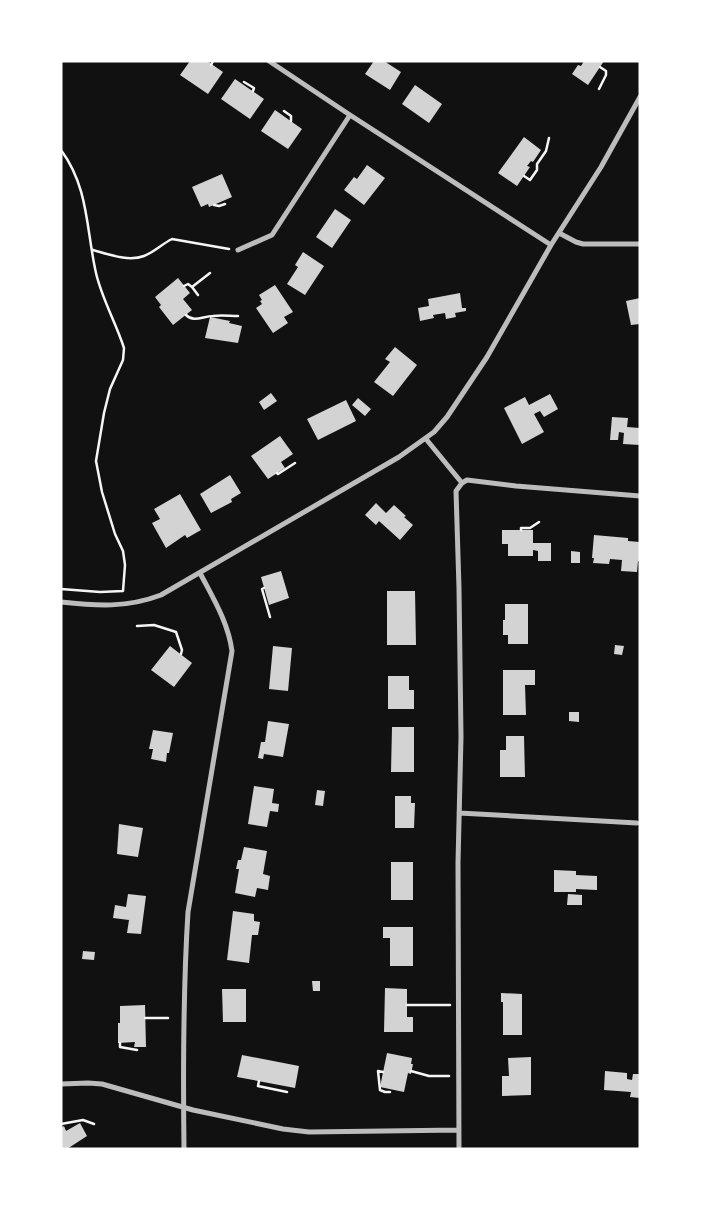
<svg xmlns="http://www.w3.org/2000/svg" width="701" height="1210" viewBox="0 0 701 1210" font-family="Bitter,serif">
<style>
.building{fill:#d3d3d3}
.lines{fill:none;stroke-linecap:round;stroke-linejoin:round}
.path{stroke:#f5f5f5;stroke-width:2.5}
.minor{stroke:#bcbcbc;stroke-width:5}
</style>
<rect width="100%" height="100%" fill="#111"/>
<!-- building -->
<path class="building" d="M190 61H207L223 72 208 94 180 75Z
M374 61H384L401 72 390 90 365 74Z
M584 61H604L588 85 572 74 578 65 581 66Z
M235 79 264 99 250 119 221 99Z
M415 85 442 104 429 123 402 104Z
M275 110 302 129 288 149 261 131Z
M524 137 541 150 533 162 531 161 527 166 530 167 517 186 498 173Z
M367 165 385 178 364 205 344 190 354 177 357 179Z
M222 174 232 197 209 207 208 204 201 207 192 187Z
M335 209 351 220 332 248 316 237Z
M303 252 324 266 305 295 287 284 298 267 295 265Z
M178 278 190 293 183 299 192 310 173 325 159 307 161 305 155 297Z
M275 285 293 312 284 317 288 323 273 333 256 308 262 304 260 301 262 300 259 295Z
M460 293 462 308H466V311L455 313 456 317 446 319 445 313 433 315 434 318 420 321 418 308 429 306 428 299Z
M640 298V324L631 325 626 301Z
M210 317 230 321 229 323 242 326 238 343 205 338Z
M395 347 417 365 393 396 374 382 390 362 385 359Z
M271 393 277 401 264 410 259 402Z
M550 394 558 409 544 417 540 411 534 414 544 432 522 444 504 408 525 397 529 405Z
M358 398 371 409 365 416 352 405Z
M346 400 356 421 318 440 307 419Z
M612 417 628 418 627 427 640 428V445L623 444 624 433 619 432 618 440H610Z
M280 436 293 454 281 462 285 468 268 479 251 456Z
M230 475 241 493 231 499 232 502 211 513 200 494Z
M180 494 201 530 187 538 185 535 166 548 152 523 160 519 154 509Z
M376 503 386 513 394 505 406 516 404 517 413 525 400 540 379 521 376 525 365 515Z
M502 530H533V543H551V561H538V551L533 550V556H508V544H502Z
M594 535 628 538V541L640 542V561H638L637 572 621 571 622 560 610 559 609 564 593 563 594 558H592Z
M571 551 580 552V563H571Z
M281 571 289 598 269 605 261 577Z
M387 591H415L416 645H387Z
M505 604H528V644H508V635H503V620H505Z
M615 645 624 646 622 655 614 654Z
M170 646 192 663 174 687 151 670Z
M273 646 292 648 288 691 269 689Z
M503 670H535V685H525L526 715H503Z
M388 676H409V690H414V709H388Z
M569 712H579V722L569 721Z
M268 721 289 724 283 757 264 754 263 759 258 758 261 742H265Z
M392 727H414V772H391Z
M153 730 173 733 169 753H167L166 762 151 759 153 749H149Z
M506 736H524L525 777H500V750H506Z
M254 786 274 789 272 803 279 804 278 812 270 811 267 827 248 824Z
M317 790 325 791 323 806 315 805Z
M395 796H411V803H415L414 828H395Z
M119 824 143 828 138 857 117 854Z
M244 847 267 851 263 874 270 876 268 890 257 888 255 897 235 893 239 869H236L238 860H241Z
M391 862H413V900H391Z
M554 870 576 871V875L597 876V890L576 889V892H554Z
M128 894 146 896 141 934 127 933 129 920 113 918 115 905 126 907Z
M568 894 582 895V905H567Z
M233 911 254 914V921L260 922 258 935H252L249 963 227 960Z
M383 927H413V966H390V938H383Z
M83 951 95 952 94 960 82 959Z
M312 981H320V991H313Z
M385 988 407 989V1017H413V1032H384Z
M222 989H246V1022H223Z
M501 993 522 994V1035H503V1002H501Z
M145 1005 146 1047H134L135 1042 118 1043V1023H120V1006Z
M387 1053 412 1058 411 1064H413L411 1074 408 1073 404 1092 380 1087Z
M242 1055 299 1066 295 1088 237 1077Z
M531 1057V1095L502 1096V1076H509L508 1058Z
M605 1071 627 1073V1079L632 1080 633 1074H640V1098L630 1097 631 1092 604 1090Z
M80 1123 87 1136 67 1149H61V1128L64 1126 66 1131Z"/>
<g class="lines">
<!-- path -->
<path class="path" d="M211 65 213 61
M244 82 254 88 253 91
M599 89 606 75V71L600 67
M284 111 291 116V121
M61 150C89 188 86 229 96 273 102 299 116 323 124 348L123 360 110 389 104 413 96 461 102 492 115 534 123 551 125 565 123 591
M524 176 530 180 537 170V164L546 151 549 138
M214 205 219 206 225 204
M93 250C108 254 128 262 144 256 154 252 162 244 172 239L229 249
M184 286 188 284 192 287 198 295
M192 287 210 273
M186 315C194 323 203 316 213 316 221 315 230 316 238 316
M277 473 278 474 295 463
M521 530V528H530L539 522
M264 588 262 589 270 617
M61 589 100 592 123 591
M137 626 154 625 176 632 182 650 181 654
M407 1005H450
M145 1018H168
M120 1043V1047L137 1050
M411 1071 429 1076H449
M383 1072 378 1071 380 1090 385 1092H390
M259 1081 258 1086 287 1092
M61 1124 83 1120 94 1124"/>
<!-- minor -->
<path class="minor" d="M269 61 350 115 551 245
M559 233 576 242 583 244H640
M238 250 272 235 350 115
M426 439 462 483
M61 602C97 606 127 608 161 595L399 457 434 432 447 417 487 357 551 245 601 167 640 97
M459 813 637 823
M61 1084 88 1083 102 1084 193 1110 283 1129 309 1132 459 1130
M184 1149C183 1070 183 991 188 912L232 651C228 622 213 598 200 573
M459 1149 458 863 461 737 459 588 456 491 462 483 467 480 516 486 640 496"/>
</g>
<!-- border -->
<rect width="701" height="1210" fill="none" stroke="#ffffff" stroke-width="125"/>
</svg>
